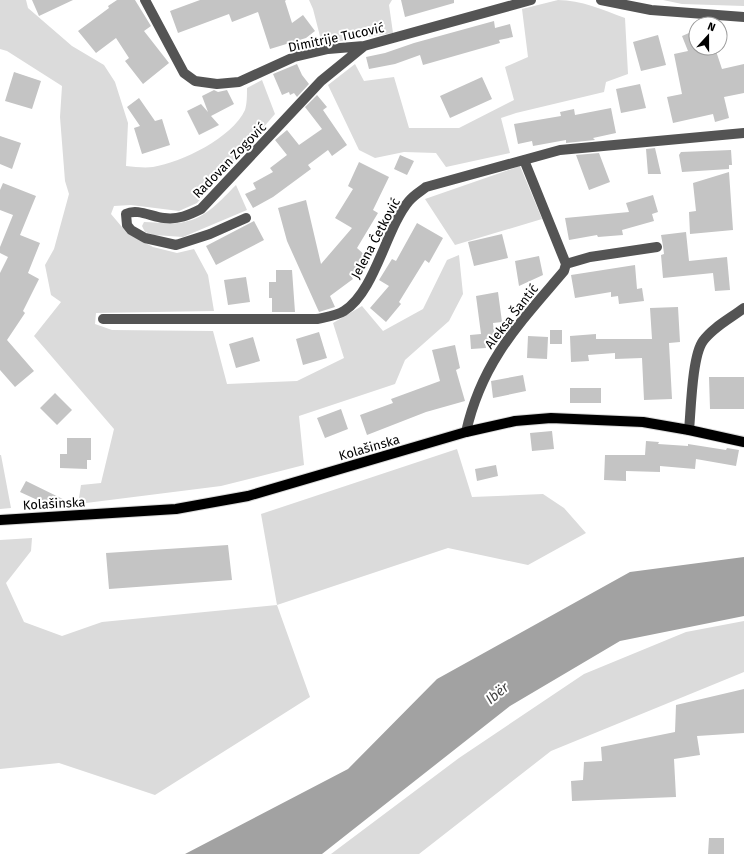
<svg xmlns="http://www.w3.org/2000/svg" width="744" height="854" viewBox="0 0 744 854" font-family="'Fira Sans',sans-serif">
<style>
.green{fill:#dbdbdb}
.water{fill:#a2a2a2}
.building{fill:#c4c4c4}
.lines{fill:none;stroke-linecap:round;stroke-linejoin:round}
.major-casing{stroke:#dbdbdb;stroke-width:12}
.minor{stroke:#545454;stroke-width:10}
.major{stroke:#000;stroke-width:10}
.labels{text-anchor:middle;stroke-width:4;stroke-linejoin:round;paint-order:stroke}
.street-label{font-size:13px;fill:#000;stroke:#fff}
.water-label{font-size:14px;font-style:italic;fill:#434343;stroke:#fff}
</style>
<rect width="100%" height="100%" fill="#fff"/>
<!-- green -->
<path class="green" d="M0 0H26L28 8 72 46 104 65 115 82 128 123 126 166C135 167 145 168 153 167 182 162 232 138 245 110 247 104 247 95 247 88L262 80 275 114 197 203 179 211 131 205 114 206 111 214 127 233 153 247 177 253 194 249 208 275 214 311 96 313 95 324 112 330 213 331 227 384 297 381 344 358 333 323 362 306 383 331 423 309 447 260 459 255 463 294 449 321 405 360 395 384 299 416 304 465 221 486 78 504 81 485 101 483 114 429 34 336 61 302 51 295 45 265 54 249 69 194 65 181 60 117 62 86 7 51 0 49Z
M309 0H392L389 5 393 33 322 44 313 9Z
M558 0C581 0 603 10 625 18L628 74 606 82 604 92 516 113 501 118 510 153 446 167 436 153 404 152 375 158 359 150 328 85 355 64 364 81 394 77 409 128H459L514 100 505 67 528 57 522 9Z
M663 0H744V6L682 4Z
M520 166 542 219 455 245 425 199Z
M236 185 247 210 183 237 154 235 145 232 142 226 144 222C157 222 172 225 184 222 206 218 221 200 236 185Z
M457 449 472 497 543 494 564 508 586 533 528 565 448 548 277 605 310 697 155 795 59 763 0 769V540L32 538 31 551 6 583 24 622 62 636 102 622 277 605 261 514Z
M0 455H1L11 508 0 509Z
M744 621V672L551 751 419 854H331L459 758 584 674 686 632Z"/>
<!-- water -->
<path class="water" d="M744 557V616L620 641 510 706 322 854H185L348 769 437 679 630 572Z"/>
<!-- building -->
<path class="building" d="M32 0H73L39 16Z
M117 0H135L151 26 144 31 169 63 143 84 125 61 129 58 116 38 96 53 78 31 109 8 108 6Z
M200 0H286L285 1 292 23 303 15 315 31 306 38 270 49 258 12 232 22 229 14 178 33 170 11Z
M401 0H454V3L405 17Z
M494 21 495 28 510 24 513 37 499 40 500 43 423 65 420 55 395 64 369 69 366 57 385 53 414 43Z
M696 30V48H715L722 69 744 64V93L724 97 729 118 715 122 713 114 673 123 667 97 682 94 674 54 688 51 682 36Z
M658 35 666 65 641 71 633 42Z
M297 64 302 75 309 84 297 97 294 93 290 95 289 92 282 95 273 74Z
M14 72 41 81 32 109 5 101Z
M482 77 492 99 450 118 440 96Z
M640 84 646 108 621 113 616 89Z
M214 90 218 92 227 90 234 104 211 116 219 125 199 135 187 111 201 104 208 112 202 96Z
M317 95 327 107 323 110 347 145 332 156 328 150 308 165 311 169 273 197 253 208 245 194 256 189 253 183 273 172 270 168 287 155 275 140 287 130 299 145 322 129 305 107Z
M139 98 155 121 162 119 170 145 142 154 134 128 140 126 127 107Z
M611 108 616 133 593 138 595 140 566 143V140L533 146 532 141 518 144 514 124 561 116 560 112 574 109 575 115Z
M0 136 21 143 12 169 0 164Z
M655 148 661 174H648L646 149Z
M731 150 732 165H729V169L682 172 679 155 681 152Z
M599 153 610 182 589 190 576 155Z
M400 155 414 161 407 175 394 169Z
M359 162 389 177 373 210 378 213 357 248 367 257 351 276 353 279 330 296 335 307 319 312 287 241 278 208 306 200 321 264 352 228 335 218 353 189 348 186Z
M729 172 733 230 690 234 689 212 696 211 693 183Z
M3 183 36 196 20 235 40 243 28 273 39 279 23 311 25 313 7 340 34 371 15 387 0 370V273L8 257 0 253V247L13 215 0 210V190Z
M653 195 658 212 652 214 654 221 622 230 623 235 598 237 597 235 569 240 565 218 629 212 626 203Z
M254 221 264 240 216 265 206 246Z
M417 223 443 238 429 263 425 260 399 302 401 304 386 322 370 308 389 286 379 280 392 259 396 261Z
M686 232 689 261 727 257 730 290 715 291 713 273 663 278 661 255 664 254 663 246 661 235Z
M502 234 508 258 474 266 468 242Z
M539 256 543 275 519 286 515 261Z
M635 265 637 289 642 288 644 301 619 304 618 296 611 297V292L575 298 571 275Z
M276 270H292L295 312H272V298H269V282H276Z
M246 277 250 302 228 305 224 280Z
M498 292 502 322 493 323 495 342 485 343 486 348 471 349 470 335 481 334 476 296Z
M678 307 680 342 669 343 672 399 644 400 642 358 615 359V353L588 355 589 361 571 362 570 336 596 334V339H652L650 308Z
M550 330H562V344H550Z
M319 332 327 358 303 365 296 339Z
M528 336 548 337 547 359 527 358Z
M253 337 260 361 236 368 229 344Z
M455 345 460 368 456 370 465 401 426 412 367 435 360 415 393 403 391 399 440 381 432 350Z
M523 375 526 391 493 398 491 381Z
M709 377H744V409H710Z
M570 388H601V403H570Z
M55 393 72 410 57 425 40 408Z
M341 409 348 429 325 438 317 418Z
M552 431 554 449 532 451 530 433Z
M67 438H91V460H87V469L60 468V454H67Z
M646 441 659 442 658 444 688 446V444L726 450 727 448 739 450 736 466 696 459 695 469 660 466V472L626 471V481L604 480 605 455H645Z
M496 465 498 476 477 481 475 469Z
M26 481 77 506 44 509V503L20 492Z
M228 545 232 580 109 589 106 553Z
M744 689V733L697 736 700 755 674 759 676 797 572 801 571 781 583 780 584 762 602 761 601 747 675 732 676 705Z
M709 838H724V854H708Z"/>
<g class="lines">
<defs>
<path id="major" d="M0 520 176 509 248 496 466 432 515 421 551 418 643 422 689 430 744 442"/>
</defs>
<!-- major casing -->
<use href="#major" class="major-casing"/>
<!-- minor -->
<path class="minor" d="M145 0 184 73 195 81 217 84 239 82 294 57 328 49 364 46 531 0
M601 0 651 10 744 17
M246 218 210 234 176 245 145 238 131 230 127 225 126 214C137 208 152 217 164 218 178 220 189 215 201 209L321 81 364 46
M566 264 590 257 657 247
M103 319H317C326 317 336 316 344 311 375 292 386 228 409 201 414 195 421 191 426 187L560 150 744 133
M689 430C691 410 692 356 703 341 713 327 731 318 744 308
M466 432C482 361 519 324 564 271L566 264 524 160"/>
<!-- major -->
<use href="#major" class="major"/>
</g>
<g class="labels">
<!-- street labels -->
<g class="street-label">
<text transform="translate(336 37) rotate(-12)" y="5">Dimitrije Tucović</text>
<text transform="translate(229 160) rotate(-46)" y="5">Radovan Zogović</text>
<text transform="translate(375 238) rotate(-62)" y="5">Jelena Ćetković</text>
<text transform="translate(511 316) rotate(-52)" y="5">Aleksa Šantić</text>
<text transform="translate(369 447) rotate(-16)" y="5">Kolašinska</text>
<text transform="translate(54 503) rotate(-3)" y="5">Kolašinska</text>
</g>
<!-- water labels -->
<g class="water-label">
<text transform="translate(497 693) rotate(-39)" y="5">Ibër</text>
</g>
</g>
<!-- north arrow -->
<g transform="translate(708 36) rotate(21)"><circle r="19" fill="#ffffff" stroke="#999999"/>
<path d="M0-3L7 15L0 10L-7 15Z" fill="#000000"/>
<text y="-6" font-size="11" font-weight="bold" text-anchor="middle" fill="#000000">N</text>
</g>
</svg>
